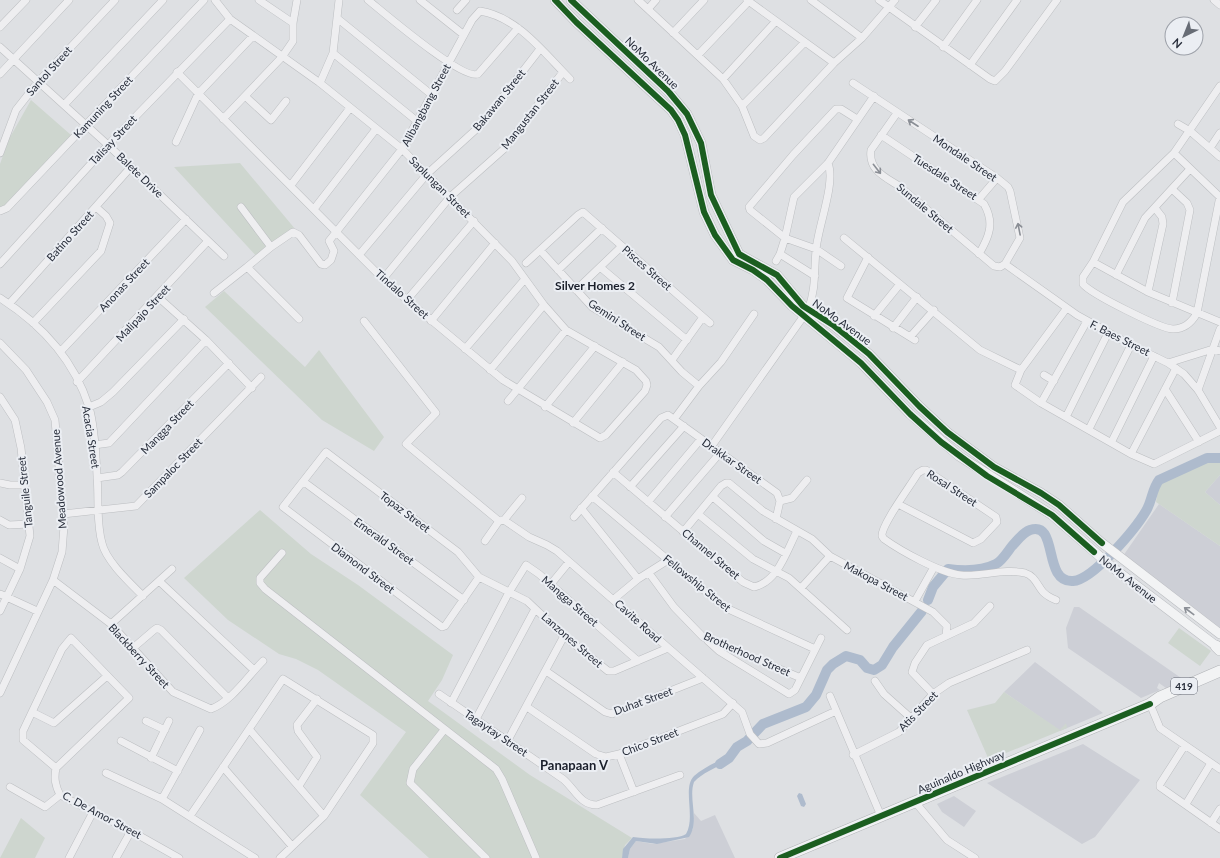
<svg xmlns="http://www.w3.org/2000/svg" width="1220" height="858" viewBox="0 0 1220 858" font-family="Lato,sans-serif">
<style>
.built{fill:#cdcfd6}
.green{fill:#ced6cf}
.water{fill:#aebbcd}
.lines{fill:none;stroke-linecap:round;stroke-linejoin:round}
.river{stroke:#aebbcd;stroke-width:10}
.minor-casing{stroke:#bcbec1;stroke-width:8}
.major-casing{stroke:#bbbdc1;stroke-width:10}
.highway-casing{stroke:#b1b3b7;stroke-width:12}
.minor{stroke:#eeeef0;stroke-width:7}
.major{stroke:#f2f3f4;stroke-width:9}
.highway{stroke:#f2f3f4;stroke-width:11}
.cycleway-casing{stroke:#ebeef3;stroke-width:8}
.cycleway{stroke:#1b5e20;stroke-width:6}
.oneway{stroke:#8a8e95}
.oneway2{stroke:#8c9097}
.labels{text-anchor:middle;stroke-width:4;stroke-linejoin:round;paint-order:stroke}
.shield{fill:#ebeef3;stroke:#626772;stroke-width:1}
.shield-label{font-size:10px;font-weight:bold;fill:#272d3a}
.street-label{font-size:11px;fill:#272d3a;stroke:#ebeef3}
.neighbourhood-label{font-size:12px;font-weight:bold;fill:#1a1f2b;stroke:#ebeef3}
.quarter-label{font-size:13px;font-weight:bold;fill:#1a1f2b;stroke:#ebeef3}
</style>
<rect width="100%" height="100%" fill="#dee0e3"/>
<!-- built -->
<path class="built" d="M1220 475V505L1205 492Z
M1159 504 1220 546V630L1123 556Z
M1074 607H1079L1184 680 1166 688 1159 683 1157 688 1160 690 1141 698 1068 648 1066 628Z
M1035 662 1103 713 1060 731 1004 692Z
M1083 744 1140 780 1095 837 1082 844 987 783Z
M954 796 976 811 964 827 942 812 937 804Z
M694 813 701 821 715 815 735 858H628L630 849 636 841 653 844 685 839 693 829Z"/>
<!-- green -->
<path class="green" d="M31 100 71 135 0 210V164L9 139Z
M240 163 296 230 258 258 174 167Z
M224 291 305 367 319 350 384 437 374 451 322 420 205 307Z
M1210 460H1217L1220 462V475L1205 492 1220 505V546L1156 502 1159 484 1161 482Z
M260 510 311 554 358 585 453 655 442 680 428 701 530 775 632 838 625 845 622 858H429L360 795 406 732 318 670 296 659 279 654 228 620 184 578Z
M1179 628 1211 651 1200 666 1168 643Z
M1004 692 1060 730 1066 723 1067 728 989 760 967 710 995 703Z
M21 818 45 838 35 858H0Z"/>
<!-- water -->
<path class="water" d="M730 755 732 758C720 767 704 771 694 782 688 799 700 821 689 837L657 844 636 841 630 849 628 858H622L623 849 633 837C644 839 677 840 686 834 696 817 682 788 694 776 704 767 719 761 730 755Z
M799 793 802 794 806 804 804 807 801 806 797 796Z"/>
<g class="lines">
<!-- river -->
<path class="river" d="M928 600 933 587 948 569C963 571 982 571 996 564 1002 561 1008 551 1012 546 1018 540 1022 533 1030 530 1059 520 1042 583 1073 581 1093 580 1136 528 1146 511 1152 501 1152 489 1159 480L1207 458H1220
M720 764 729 758 737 747 747 741 763 724 806 707 816 695 827 670 833 664 846 656 860 660 867 668 874 670 882 665 893 647 922 611"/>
<defs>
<path id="minor" d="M259 0 293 23
M368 0C383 12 463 81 478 74L518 28
M420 0 464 35
M638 0 723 79 742 106 754 136 760 140 764 138 834 63 862 38 811 0
M747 0 834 63
M879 0 990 79 995 81 1005 71 1057 0
M1214 0 1220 5
M648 9 656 0
M457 10 466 0
M337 18 432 95
M0 27 26 0
M915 27 936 0
M673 33 704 0
M862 38 895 0
M0 47 108 145 224 256
M943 47 977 0
M333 53 418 122
M698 55 749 1
M970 65 1017 0
M177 72 383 279 407 300 503 380 600 438 606 435 645 391 647 385 646 381 636 370 566 330 544 305 512 261 402 149 320 83 230 19 215 0
M0 74 69 0
M723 79 776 21
M320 83 333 53 339 0
M853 83 997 178 1008 187 1010 191 1020 238 1005 264
M245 96 271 120 286 101
M64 105 163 0
M742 106 805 42
M897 113 871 150C868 170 885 177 899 186L994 266 1000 267 1005 264
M223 119 282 57 293 41V23L297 0
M1178 124 1190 131 1220 157
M881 135 984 204C995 223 989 237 979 254
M176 142 198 94 253 36
M1210 148 1220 133
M0 153 16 110 38 82 115 0
M1174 153 1220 197
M291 185 350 108
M1220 196 1197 313C1192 322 1185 329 1173 329 1161 329 1091 294 1083 284V277L1093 262 1123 202 1174 153 1220 86
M979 199 997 178
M241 207 271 247
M314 209 376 129
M0 211 7 208 204 0
M844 238 980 350 1021 370
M540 250 592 307 659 347 682 372 699 386
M780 254 815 276
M359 255 427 174 482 124 540 49
M868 257 847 298 915 340
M776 261 780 254 785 238 794 197 828 163 874 96
M1093 262 1148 292 1220 322
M526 263 578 215 583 212 710 323
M0 264 108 145 230 19
M1005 264 1077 315 1131 345 1168 363 1184 374 1198 390 1220 427
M841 266 816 249 785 238 750 210 749 207 793 155 836 109H841L857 119
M247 267 271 247 293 232 299 235 321 264 325 265 331 260 334 251 329 241 402 149 472 20 480 11C518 17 544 53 570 79
M600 267 687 340
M558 270 602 228
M1116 275 1145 218 1190 169
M383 279 450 197 504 149 563 72
M576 290 622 246
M1148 292 1163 224 1162 217 1155 208
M214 293 247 267 299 319
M158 297 206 340 252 388
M0 298C41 324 74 360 89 407 95 427 96 455 97 476 99 498 96 522 102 543 106 561 130 583 143 596
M407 300 474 221
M1172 303 1190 210 1187 203 1173 190
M9 304 131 167
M1066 309 1021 370 1015 385 1041 403 1131 454 1176 368
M874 316 900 284
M364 321 436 413 406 444 499 521 504 520 522 498
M431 321 495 243
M33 323 101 251 110 223 106 216 96 207
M893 328 917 297
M910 337 934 310
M0 343 26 370 47 402 55 420 64 526 62 552 53 580 0 693
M465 349 525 279
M61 351 186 219
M672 360 703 317
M1168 363 1213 349 1220 351
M490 370 544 305
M1044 375 1054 381
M77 382 207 242
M1165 389 1199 442
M1198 390 1220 329
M0 397 15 420 21 448 30 536 20 569 0 611
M508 401 566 330
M1041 403 1087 321
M89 407 101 402 113 392 184 319
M545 407 595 346
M1066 417 1108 333
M675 418 699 386 721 362 754 314
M573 423 623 362
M1089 429 1131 345
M1112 441 1154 356
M94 445 109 443 206 340
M711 447 808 310C816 290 814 271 816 250 818 226 836 183 828 163
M1131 454 1154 464 1220 431
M613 472 743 582 754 587C778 582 787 550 797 531
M97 478 118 475 122 472 229 363
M304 482 464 600
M0 483 10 485H24
M630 487 684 426
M592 496 724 607 815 649
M713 497 764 541 785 553
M780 501 792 498 807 480
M648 502 701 439
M898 504 973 543 981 539 997 522 996 517 926 470H923L918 473C911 485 881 525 882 536L884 539C901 551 940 573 961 575 982 577 1004 568 1025 573 1035 576 1037 585 1043 592 1047 596 1051 598 1056 600
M581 508 638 579
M63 514 136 506 261 377
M698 514 753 559 789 578 847 630
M574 517 661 418 668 415 777 493 780 501 776 519
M665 517 720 453
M0 520 9 525 29 524
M504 520 529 537 547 545 557 551 742 712 750 734 759 744 767 743 836 711
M683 532 721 486 726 483H729L763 511 812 539 830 556 933 612 947 626 946 635
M485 541 499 521
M282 553 260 578V583L265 589 496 769 502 779 536 858
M0 558 20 569
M649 573 674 607 703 637 801 678
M479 577 445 626 442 627 283 507 326 452 458 552 479 577 527 601 564 636 608 671H614L668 648
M53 580 111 624 173 692 211 709C232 701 247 677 263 661
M159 581 254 670
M551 584 569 562
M801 588 830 556
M0 594 37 611
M614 599 638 579 668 560
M915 601 934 567
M111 624 172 569
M708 641 719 651 789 694 795 690 821 638
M133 648 154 630 157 628 161 630 228 698
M546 671 605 712 612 714 703 678
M875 681 884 694 912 719
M439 694 563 779C575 789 580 805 597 805L680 775
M933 694 912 672 915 663 927 645 974 623 990 606
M830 696 881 816
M451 703 508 594 526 565 539 574 638 661
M1150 704 1160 728 1220 769
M527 707 596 754 606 757 619 754 723 714 733 703
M32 712 54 723 107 676
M476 719 535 609
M146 721 165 730
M249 729 324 816
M444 730 413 769 410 783 486 858
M508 740 564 636
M121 741 178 771
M1185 745 1160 784V787L1220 829
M619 754 634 792
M853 755 899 732 933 694 949 683 1027 650
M151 758 169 721
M223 767 292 846
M56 768 129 698 71 638 62 649 32 712 23 731V740L56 768C54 778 55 785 60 795L131 831 179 858
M106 773 162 799 255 858
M299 786 317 757 298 731 297 725 317 699
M10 787 45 807 60 795
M162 799 200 730
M915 802 947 840 975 858
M1186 804 1211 763
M190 816 283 679 373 735V743L324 816 280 858
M1211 823 1220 809
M69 858 93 812
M116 858 131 831"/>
<path id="major" d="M555 0 576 22 671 110 678 120 685 135 704 212 715 235 733 260 753 270 767 280 792 306 861 363 910 414 959 456 1052 515 1112 567 1220 649
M571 0 668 91 687 114 701 143 711 195 739 254 777 275 803 306 833 325 869 354 919 406 947 432 994 467 1041 493 1059 505 1102 543 1220 634"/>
<path id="highway" d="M1216 646 1220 650
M780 858 1150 704 1160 697 1220 671"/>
</defs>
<!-- minor casing -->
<use href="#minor" class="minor-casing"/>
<!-- major casing -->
<use href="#major" class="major-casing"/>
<!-- highway casing -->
<use href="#highway" class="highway-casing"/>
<!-- minor -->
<use href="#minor" class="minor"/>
<!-- major -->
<use href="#major" class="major"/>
<!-- highway -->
<use href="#highway" class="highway"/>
<defs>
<path id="cycleway" d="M555 0 576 22 671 110 678 120 685 135 704 212 715 235 733 260 753 270 767 280 792 306 861 363 910 414 941 442 987 476 1052 515 1094 552
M571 0 668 91 687 114 701 143 711 195 739 254 777 275 803 306 833 325 869 354 919 406 947 432 994 467 1041 493 1059 505 1102 543
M780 858 1150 704"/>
</defs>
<!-- cycleway casing -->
<use href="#cycleway" class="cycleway-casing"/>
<!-- cycleway -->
<use href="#cycleway" class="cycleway"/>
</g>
<!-- one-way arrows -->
<defs><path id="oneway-shaft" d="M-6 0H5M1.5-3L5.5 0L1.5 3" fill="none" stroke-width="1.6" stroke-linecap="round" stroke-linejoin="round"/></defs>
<g class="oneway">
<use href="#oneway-shaft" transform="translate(913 123) rotate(-147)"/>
<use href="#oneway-shaft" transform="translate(877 169) rotate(52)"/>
<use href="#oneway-shaft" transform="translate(1019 229) rotate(-101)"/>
</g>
<use class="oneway2" href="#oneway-shaft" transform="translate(1189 611) rotate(-143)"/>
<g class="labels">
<!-- shield labels -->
<rect class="shield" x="1171" y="678" width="26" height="16" rx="3"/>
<g class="shield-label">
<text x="1184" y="690">419</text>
</g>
<!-- street labels -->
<g class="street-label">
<text transform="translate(652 63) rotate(44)" y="4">NoMo Avenue</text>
<text transform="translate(49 71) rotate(-48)" y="4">Santol Street</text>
<text transform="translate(499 100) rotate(-51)" y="4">Bakawan Street</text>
<text transform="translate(426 105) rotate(-62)" y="4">Alibangbang Street</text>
<text transform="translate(103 107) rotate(-47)" y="4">Kamuning Street</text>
<text transform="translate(530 114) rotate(-52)" y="4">Mangustan Street</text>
<text transform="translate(113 140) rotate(-47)" y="4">Talisay Street</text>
<text transform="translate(965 158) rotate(34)" y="4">Mondale Street</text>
<text transform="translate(140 175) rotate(44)" y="4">Balete Drive</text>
<text transform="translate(945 177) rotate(33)" y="4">Tuesdale Street</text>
<text transform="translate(440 187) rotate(45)" y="4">Saplungan Street</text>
<text transform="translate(925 208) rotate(40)" y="4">Sundale Street</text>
<text transform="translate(70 236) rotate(-48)" y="4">Batino Street</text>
<text transform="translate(647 268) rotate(41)" y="4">Pisces Street</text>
<text transform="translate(124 285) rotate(-47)" y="4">Anonas Street</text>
<text transform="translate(402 294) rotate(42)" y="4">Tindalo Street</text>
<text transform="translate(143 313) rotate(-47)" y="4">Malipajo Street</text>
<text transform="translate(617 320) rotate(33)" y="4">Gemini Street</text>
<text transform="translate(842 322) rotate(36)" y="4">NoMo Avenue</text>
<text transform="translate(1120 338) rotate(27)" y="4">F. Baes Street</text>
<text transform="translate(167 427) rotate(-46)" y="4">Mangga Street</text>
<text transform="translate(91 437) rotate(81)" y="4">Acacia Street</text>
<text transform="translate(732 461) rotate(35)" y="4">Drakkar Street</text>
<text transform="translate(173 468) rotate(-46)" y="4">Sampaloc Street</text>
<text transform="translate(59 479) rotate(-94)" y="4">Meadowood Avenue</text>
<text transform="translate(952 488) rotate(33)" y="4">Rosal Street</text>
<text transform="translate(25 492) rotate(-96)" y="4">Tanguile Street</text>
<text transform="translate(405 512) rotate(37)" y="4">Topaz Street</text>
<text transform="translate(384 541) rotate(36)" y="4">Emerald Street</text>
<text transform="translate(711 554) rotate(40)" y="4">Channel Street</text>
<text transform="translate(363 568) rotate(37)" y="4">Diamond Street</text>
<text transform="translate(1128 579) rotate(38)" y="4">NoMo Avenue</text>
<text transform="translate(876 581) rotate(28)" y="4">Makopa Street</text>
<text transform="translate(697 583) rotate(39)" y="4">Fellowship Street</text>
<text transform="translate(570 601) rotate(41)" y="4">Mangga Street</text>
<text transform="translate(638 621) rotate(42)" y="4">Cavite Road</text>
<text transform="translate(572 640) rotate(41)" y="4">Lanzones Street</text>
<text transform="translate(747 654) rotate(24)" y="4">Brotherhood Street</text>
<text transform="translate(139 656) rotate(47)" y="4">Blackberry Street</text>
<text transform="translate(643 701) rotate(-20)" y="4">Duhat Street</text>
<text transform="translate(918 711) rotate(-46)" y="4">Atis Street</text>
<text transform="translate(496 733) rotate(34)" y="4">Tagaytay Street</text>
<text transform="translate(650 742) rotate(-21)" y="4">Chico Street</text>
<text transform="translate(961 772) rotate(-23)" y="4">Aguinaldo Highway</text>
<text transform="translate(102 815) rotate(28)" y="4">C. De Amor Street</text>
</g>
<!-- neighbourhood labels -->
<g class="neighbourhood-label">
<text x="595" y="290">Silver Homes 2</text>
</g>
<!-- quarter labels -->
<g class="quarter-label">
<text x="574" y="770">Panapaan V</text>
</g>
</g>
<!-- north arrow -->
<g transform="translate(1184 36) rotate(223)"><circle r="19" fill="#ebeef3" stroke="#9da1a9"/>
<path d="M0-3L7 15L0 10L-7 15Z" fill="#676c75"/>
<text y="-6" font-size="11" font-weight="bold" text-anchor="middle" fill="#272d3a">N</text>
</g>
</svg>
